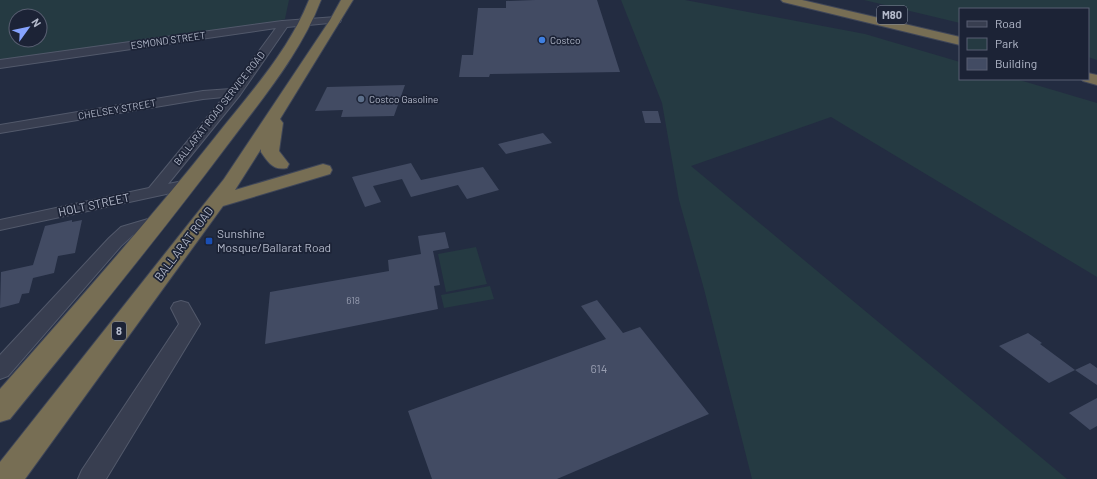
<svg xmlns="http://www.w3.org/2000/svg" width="1097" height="479" viewBox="0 0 1097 479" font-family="Barlow,sans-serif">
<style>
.green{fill:#253a42;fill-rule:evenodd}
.building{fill:#424b63}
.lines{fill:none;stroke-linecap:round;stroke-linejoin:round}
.street-casing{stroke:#52596b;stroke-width:2}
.highway-casing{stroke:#3f4658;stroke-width:2}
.street{fill:#383e50;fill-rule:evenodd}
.highway{fill:#776e54;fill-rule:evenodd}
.shop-dot{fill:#3f7fe0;stroke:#1c2336;stroke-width:1.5}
.service-dot{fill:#5c6f8a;stroke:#1c2336;stroke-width:1.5}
.transit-dot{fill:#1a4fb4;stroke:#1c2336;stroke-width:1.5}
.labels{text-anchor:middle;stroke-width:3.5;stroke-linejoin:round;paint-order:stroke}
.far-street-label{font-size:10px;fill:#b4bacb;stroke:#1c2336}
.far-poi-label{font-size:10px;fill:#b4bacb;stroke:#1c2336;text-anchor:start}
.number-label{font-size:10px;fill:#989eb1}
.shield{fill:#1c2336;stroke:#868d9e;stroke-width:1}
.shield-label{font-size:11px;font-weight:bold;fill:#b4bacb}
.street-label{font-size:12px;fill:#b4bacb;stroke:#1c2336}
.poi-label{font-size:12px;fill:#b4bacb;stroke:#1c2336;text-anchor:start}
.near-number-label{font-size:12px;fill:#989eb1}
</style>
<rect width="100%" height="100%" fill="#232c41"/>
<!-- green -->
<path class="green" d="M0 0H289L285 19 278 21 0 61ZM16 16H40V40H16Z
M621 0H685L865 34 960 62V79H1016L1097 103V277L831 117 691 166 1067 479H752L704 289 679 200 662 103Z
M864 0H1097V60L1088 57V9H960V23Z
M476 247 487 284 446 292 438 254Z
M490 286 494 299 444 308 441 295Z"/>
<!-- building -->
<path class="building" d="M535 0H597L620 72 490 74 489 77H459L462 55H473L478 8H506V1Z
M405 85 394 116 341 117 343 110 315 111 327 87Z
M642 111H658L661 123H645Z
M543 133 552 143 506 154 498 144Z
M411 163 421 180 483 167 499 190 467 199 458 185 411 197 402 179 373 186 381 202 365 207 352 177Z
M72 220V222L82 220 75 253 58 256 54 273 33 278 29 293 22 294 19 303 0 308 1 272 33 265 45 226Z
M445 232 449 248 433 251 440 285 434 286 438 309 265 344 270 292 389 271 388 260 421 254 418 236Z
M597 300 623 333 640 327 709 414 557 479H432L408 411 606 339 581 306Z
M1028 333 1042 343 1040 344 1075 370 1049 383 999 346Z
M1090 363 1097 368V385L1075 370Z
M1097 398V426L1090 430 1069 413Z"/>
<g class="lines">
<defs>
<path id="street" d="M336 17 340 18 341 20 340 22 287 27 240 95 168 184 188 180 194 182 196 185 194 188 0 230V220L149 188 224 97 203 99 0 133V125L203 91 231 89 276 28 0 68V60L282 21Z
M158 216 164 217 167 221 164 225 133 235 121 246 8 376 0 379V355L109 238 121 227Z
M181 301 188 303 200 324 197 329 106 479H78L82 470 179 324 171 308 174 303Z"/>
<path id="highway" d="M309 0H321C300 55 261 100 226 147 157 239 83 329 10 419L0 422V389C73 306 147 223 216 136 250 93 288 52 309 0Z
M341 0H353L280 119 283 123 279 151 289 164 287 168C273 171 268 162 261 152V149L235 190 323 164 330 166 332 170 330 174 223 206 25 479H0V462L224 179 330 20Z
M781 0H802L960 37V45L783 2Z
M1088 73 1097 75V85L1083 81 1081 79H1088Z"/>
</defs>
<!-- street casing -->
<use href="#street" class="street-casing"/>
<!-- highway casing -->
<use href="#highway" class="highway-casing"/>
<!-- street -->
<use href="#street" class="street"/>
<!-- highway -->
<use href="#highway" class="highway"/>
</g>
<!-- markers -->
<circle class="shop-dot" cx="542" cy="40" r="4"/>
<circle class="service-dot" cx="361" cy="99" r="4"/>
<rect class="transit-dot" x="205" y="237" width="8" height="8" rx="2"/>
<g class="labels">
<!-- far-street labels -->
<g class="far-street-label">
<text transform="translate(168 40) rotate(-8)" y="4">ESMOND STREET</text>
<text transform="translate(219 108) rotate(-52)" y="4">BALLARAT ROAD SERVICE ROAD</text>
<text transform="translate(117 109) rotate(-10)" y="4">CHELSEY STREET</text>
</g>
<!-- far-poi labels -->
<g class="far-poi-label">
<text x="550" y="44">Costco</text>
<text x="369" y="103">Costco Gasoline</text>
</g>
<!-- number labels -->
<g class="number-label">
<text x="353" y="304">618</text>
</g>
<!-- shield labels -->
<g class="shield">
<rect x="877" y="6" width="30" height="18" rx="3"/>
<rect x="112" y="322" width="14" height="18" rx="3"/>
</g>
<g class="shield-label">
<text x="892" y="19">M80</text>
<text x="119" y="335">8</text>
</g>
<!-- street labels -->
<g class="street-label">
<text transform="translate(94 205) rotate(-12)" y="4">HOLT STREET</text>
<text transform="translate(184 244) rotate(-53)" y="4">BALLARAT ROAD</text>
</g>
<!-- poi labels -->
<g class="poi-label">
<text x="217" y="238">Sunshine<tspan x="217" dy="14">Mosque/Ballarat Road</tspan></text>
</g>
<!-- near-number labels -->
<g class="near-number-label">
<text x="599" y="373">614</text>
</g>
</g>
<!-- legend -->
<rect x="959" y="8" width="130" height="72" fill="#1c2336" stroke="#595f72"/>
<rect x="967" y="21" width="20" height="6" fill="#383e50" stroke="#595f72"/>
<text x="995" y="28" font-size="12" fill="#b4bacb">Road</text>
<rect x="967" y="38" width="20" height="12" fill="#253a42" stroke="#595f72"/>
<text x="995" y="48" font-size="12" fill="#b4bacb">Park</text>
<rect x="967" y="58" width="20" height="12" fill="#424b63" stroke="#595f72"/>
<text x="995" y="68" font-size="12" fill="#b4bacb">Building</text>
<!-- north arrow -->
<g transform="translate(28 28) rotate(57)"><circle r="19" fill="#1c2336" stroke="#595f72"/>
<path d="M0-3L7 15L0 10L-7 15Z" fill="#86a3fe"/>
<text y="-6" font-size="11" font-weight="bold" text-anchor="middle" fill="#b4bacb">N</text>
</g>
</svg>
